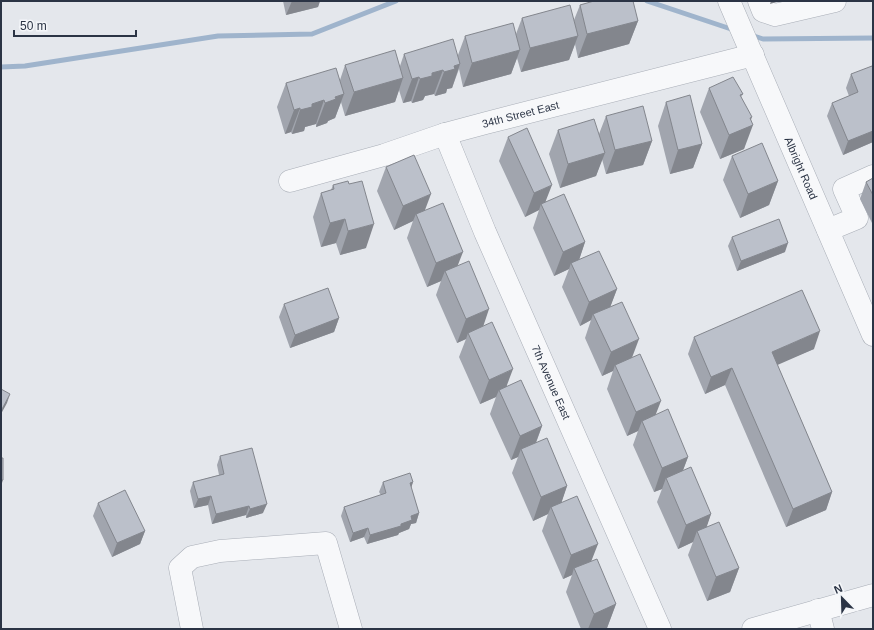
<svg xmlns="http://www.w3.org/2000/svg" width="874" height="630" viewBox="0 0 874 630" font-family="Helvetica,sans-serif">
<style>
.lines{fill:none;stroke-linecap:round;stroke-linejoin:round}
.stream{stroke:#9fb4cc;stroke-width:5}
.minor-casing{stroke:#a9aeb7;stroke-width:23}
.minor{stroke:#f7f8fa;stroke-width:22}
.wall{fill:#a1a5ae}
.shaded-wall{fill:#83868d}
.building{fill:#bbc0ca;stroke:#83868d}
.labels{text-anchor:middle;stroke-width:3;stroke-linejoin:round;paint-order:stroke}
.street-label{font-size:11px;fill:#2b3445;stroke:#f4f6f9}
</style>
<rect width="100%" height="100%" fill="#e4e7ec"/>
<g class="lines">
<!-- stream -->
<path class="stream" d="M647 1 734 30
M751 35 763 39 873 38
M1 67 25 66 218 36 312 34 396 1"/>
<defs>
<g id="minor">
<path id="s1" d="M729 1 873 335"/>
<path d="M759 1 763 11 775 15 835 1"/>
<path id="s2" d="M445 134 485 232 660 629"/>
<path id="s3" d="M290 181 384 155 445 134 486 123 753 55"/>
<path d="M828 230 857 218 844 189 873 176"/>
<path d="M818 610 823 629"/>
<path d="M192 629 180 568 192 557 220 551 326 543 351 629"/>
<path d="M753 629 873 595"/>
</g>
</defs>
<!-- minor casing -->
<use href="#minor" class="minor-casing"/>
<!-- minor -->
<use href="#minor" class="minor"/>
</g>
<!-- wall -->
<path class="wall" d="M283 1H320L318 7 286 15Z
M580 5 638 21 629 44 578 58 575 44 569 60 521 72 517 58 511 74 463 87 459 69 452 88 447 89 446 93 435 96 434 94 425 96 423 100 412 103 411 101 403 103 399 90 395 102 345 116 341 102 335 118 328 121 327 123 316 127V124L305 127 304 131 292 134 291 132 285 134 277 107 286 83 340 80 345 65 400 66 404 54 458 55 465 36 516 34 522 18 574 20Z
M873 69V142L843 155 827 116 832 103 849 96 846 88 851 74Z
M709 88 743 94 741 97 751 120 744 149 720 159 700 112Z
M666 102 702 144 693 168 670 174 658 126Z
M606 116 652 141 643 165 606 174 602 159 596 176 560 188 549 154 558 130 599 134Z
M508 137 546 202 585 242 579 260 617 289 610 307 632 358 656 415 688 457 683 470 711 514 706 527 739 568 730 592 707 601 688 555 693 542 678 549 657 502 662 489 654 492 633 445 638 431 627 436 607 389 613 371 602 376 585 338 591 320 580 326 562 287 569 269 554 276 533 228 539 210 525 217 499 161Z
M732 156 778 181 769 205 740 218 723 180Z
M386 167 425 211 458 266 483 326 507 386 542 426 536 443 567 486 561 503 591 561 616 604 607 628 606 629H581L566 592 572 575 563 579 542 531 548 514 533 521 512 473 518 457 511 460 490 414 496 397 480 404 459 357 466 339 457 343 436 295 441 281 427 287 407 238 413 221 394 230 377 191Z
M873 178V225L860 199 866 182Z
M333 185 366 248 340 255 336 243 321 247 313 217 321 193 331 190Z
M732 237 785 252 737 271 728 246Z
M284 304 339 318 334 332 290 348 279 317Z
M694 337 814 349 777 364 832 492 826 510 786 527 725 385 705 394 688 354Z
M220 456 263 513 246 518V515L212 524 208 505 194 508 190 491 193 482 219 475 217 465Z
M383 482H413L411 488 419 513 416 523 411 524 409 529 399 533 398 535 367 544 364 537 350 542 341 516 344 507 381 495 379 492Z
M98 503 145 531 140 544 112 557 93 516Z"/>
<!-- shaded-wall -->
<path class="shaded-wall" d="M292 1H320L318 7 286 15Z
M771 1H780L770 4Z
M638 21 629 44 578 58 587 34Z
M578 36 569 60 521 72 530 48Z
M520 50 511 74 463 87 472 63Z
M460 64 452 88 447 89 446 93 435 96 444 72 454 66Z
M443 70 434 94 425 96 423 100 412 103 420 79 432 73Z
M419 77 411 101 403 103 412 79Z
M403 78 395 102 345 116 354 92Z
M344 94 335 118 328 121 327 123 316 127 325 103 335 97Z
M324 100 316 124 305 127 304 131 292 134 300 110 312 104Z
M300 108 291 132 285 134 294 110Z
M752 117 748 127 753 125 744 149 720 159 729 135 750 118Z
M873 131V142L843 155 848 141Z
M652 141 643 165 606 174 615 150Z
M702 144 693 168 670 174 678 150Z
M605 153 596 176 560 188 568 164Z
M778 181 769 205 740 218 748 194Z
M552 185 543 208 541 204 539 210 525 217 534 193Z
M431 194 422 218 416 214 413 221 394 230 403 206Z
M345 219 336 243 321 247 330 223Z
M374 224 366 248 340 255 348 231Z
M585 242 577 266 571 263 569 269 554 276 563 252Z
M788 243 785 252 737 271 741 261Z
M463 252 454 275 445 271 441 281 427 287 436 263Z
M617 289 608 313 593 314 591 320 580 326 589 302Z
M489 309 481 333H468L466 339 457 343 466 319Z
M339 318 334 332 290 348 295 335Z
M820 331 814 349 766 370 772 352Z
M639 339 630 363 615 365 613 371 602 376 611 352Z
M732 368 725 385 705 394 711 377Z
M513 369 504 393 499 390 496 397 480 404 489 380Z
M10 394 7 403 1 414V411Z
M661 401 652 424 642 421 638 431 627 436 636 412Z
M542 426 533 450 521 449 518 457 511 460 520 436Z
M688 457 679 481 666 478 662 489 654 492 662 468Z
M1 480H3L1 486Z
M413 482 410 491V483Z
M567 486 559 510 551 507 548 514 533 521 541 497Z
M832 492 826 510 786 527 793 509Z
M211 496 208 505 194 508 198 499Z
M267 504 263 513 246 518 250 509Z
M249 506 246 515 212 524 216 514Z
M419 513 416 523 411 524 409 529 399 533 398 535 367 544 370 535 401 524 411 516Z
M711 514 703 538 697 531 693 542 678 549 686 525Z
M368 528 364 537 350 542 353 533Z
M145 531 140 544 112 557 117 543Z
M598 544 589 567 574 568 572 575 563 579 571 555Z
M739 568 730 592 707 601 716 577Z
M616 604 607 628 606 629H588L594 614Z"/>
<!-- building -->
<path class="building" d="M594 1H633L638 21 587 34 580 5Z
M570 5 578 36 530 48 522 18Z
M513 23 520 50 472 63 465 36Z
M453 39 460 64 454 66 455 69 444 72 443 70 432 73V76L420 79 419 77 412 79 404 54Z
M395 50 403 78 354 92 345 65Z
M872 66 873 69V131L848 141 832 103 858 92 851 74Z
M336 68 344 94 335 97 336 99 325 103 324 100 312 104V107L300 110V108L294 110 286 83Z
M733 77 743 94 740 95 752 117 750 118 753 125 729 135 709 88Z
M690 95 702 144 678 150 666 102Z
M643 106 652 141 615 150 606 116Z
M594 119 605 153 568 164 558 130Z
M527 128 552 185 534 193 508 137Z
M762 143 778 181 748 194 732 156Z
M414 155 431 194 403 206 386 167Z
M873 178V195L866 182Z
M348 181 349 184 362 181 374 224 348 231 345 219 330 223 321 193 334 189 333 185Z
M564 194 585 242 563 252 541 204Z
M443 203 463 252 436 263 416 214Z
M779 219 788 243 741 261 732 237Z
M599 251 617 289 589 302 571 263Z
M469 261 489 309 466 319 445 271Z
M328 288 339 318 295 335 284 304Z
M802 290 820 331 772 352 832 492 793 509 732 368 711 377 694 337Z
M622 302 639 339 611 352 593 314Z
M492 322 513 369 489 380 468 333Z
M640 354 661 401 636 412 615 365Z
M521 380 542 426 520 436 499 390Z
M1 389 10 394 1 411Z
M668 409 688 457 662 468 642 421Z
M547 438 567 486 541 497 521 449Z
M252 448 267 504 250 509 249 506 216 514 211 496 198 499 193 482 224 474 220 456Z
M1 458H3V480H1Z
M691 467 711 514 686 525 666 478Z
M410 473 413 482 410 483 419 513 411 516 412 520 401 524V526L370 535 368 528 353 533 344 507 386 493 383 482Z
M125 490 145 531 117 543 98 503Z
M577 496 598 544 571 555 551 507Z
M719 522 739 568 716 577 697 531Z
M597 559 616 604 594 614 574 568Z"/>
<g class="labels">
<!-- street labels -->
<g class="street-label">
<text dy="4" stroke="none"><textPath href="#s3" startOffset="240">34th Street East</textPath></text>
<text dy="4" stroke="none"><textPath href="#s1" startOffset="182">Albright Road</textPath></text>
<text dy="4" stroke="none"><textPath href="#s2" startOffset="270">7th Avenue East</textPath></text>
</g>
</g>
<!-- border -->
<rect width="874" height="630" fill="none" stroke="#2b3445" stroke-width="4"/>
<!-- north arrow -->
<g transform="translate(842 598) rotate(337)" stroke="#f4f6f9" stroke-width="3" paint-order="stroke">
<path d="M0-3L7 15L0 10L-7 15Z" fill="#2b3445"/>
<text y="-6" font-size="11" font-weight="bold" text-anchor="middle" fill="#2b3445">N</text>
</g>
<!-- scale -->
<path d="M14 30v6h122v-6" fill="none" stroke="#2b3445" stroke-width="2"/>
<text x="20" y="30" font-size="12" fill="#2b3445" stroke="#f4f6f9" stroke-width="3" paint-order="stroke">50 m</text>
</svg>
